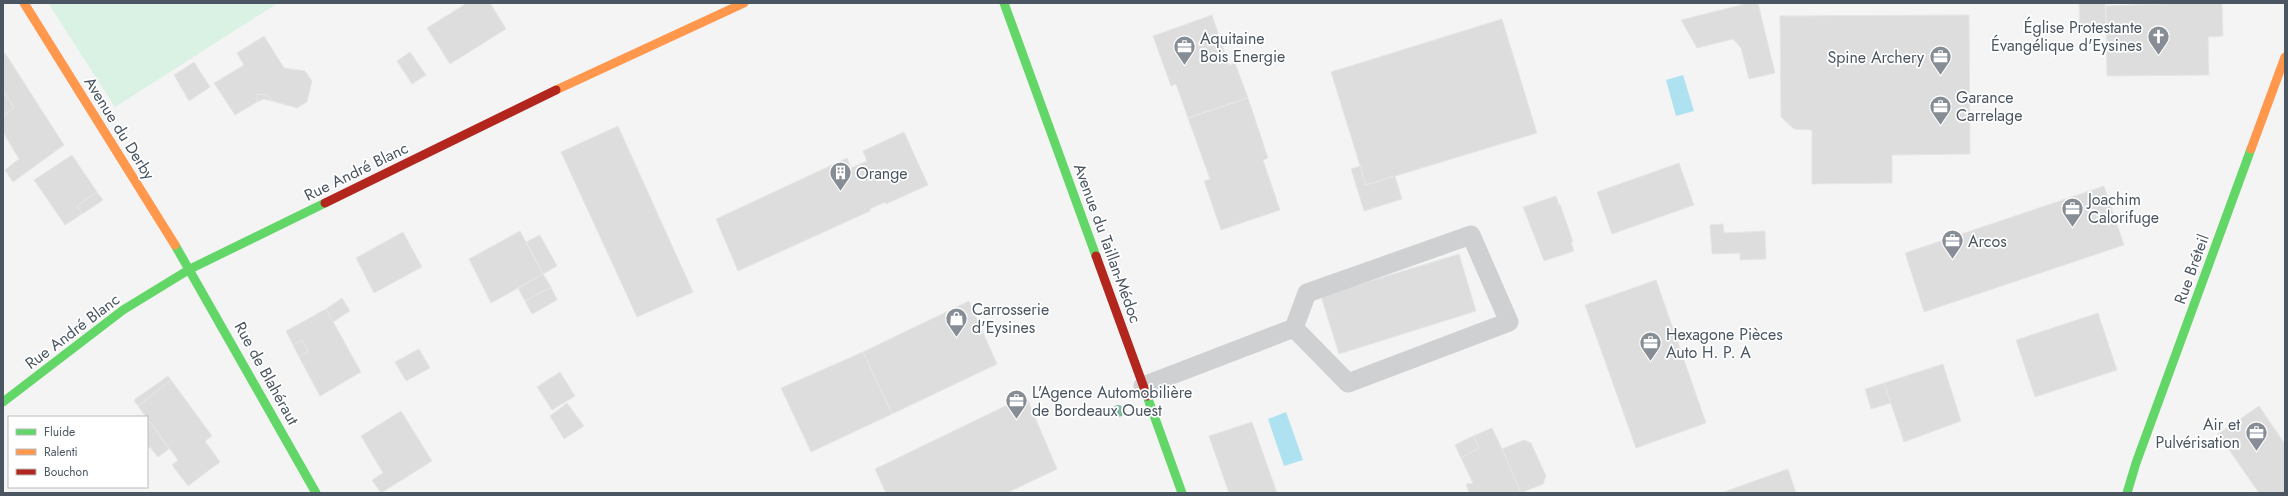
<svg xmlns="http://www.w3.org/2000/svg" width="2288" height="496" viewBox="0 0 2288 496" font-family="Jost,sans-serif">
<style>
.green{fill:#d9f2e3}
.water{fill:#aee2f0}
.building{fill:#ddddde;stroke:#e5e6e7}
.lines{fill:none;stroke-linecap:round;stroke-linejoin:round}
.lane{stroke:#ced0d2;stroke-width:19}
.fast{stroke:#63d668;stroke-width:9}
.slow{stroke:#ff974d;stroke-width:9}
.jam{stroke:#b3261e;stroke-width:9}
.tree{fill:#7ab899}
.labels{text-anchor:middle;stroke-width:3.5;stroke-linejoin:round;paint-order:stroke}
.poi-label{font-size:16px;fill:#4a5661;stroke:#fff;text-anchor:start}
.street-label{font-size:16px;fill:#4a5661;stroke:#fff}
</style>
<rect width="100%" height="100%" fill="#f4f4f4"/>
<!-- green -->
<path class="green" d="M48 3H278L115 107Z"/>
<!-- water -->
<path class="water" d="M1683 75 1694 111 1676 116 1666 80Z
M1286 412 1303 460 1284 466 1268 419Z"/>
<!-- building -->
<path class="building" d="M467 3H490L506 29 450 64 427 28Z
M1749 3H1758L1775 73 1749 79 1741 48 1733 39 1697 48 1681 20Z
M2079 3H2105L2106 26H2080Z
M2190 3H2222L2223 36 2208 37 2209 75 2107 76 2106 6Z
M1212 15 1229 65 1235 63 1248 98 1188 118 1176 84 1171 86 1153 36Z
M1969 15 1970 154 1892 155V183L1812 184V130L1794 129 1781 117 1780 16Z
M1502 19 1537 133 1366 185 1331 72Z
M264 36 284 68 305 71 312 81 307 102 297 108 272 101 267 95 258 94 257 102 235 115 214 83 244 65 237 53Z
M410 52 426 75 412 84 397 61Z
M5 53 64 145 13 182 5 170 19 159 3 132V116L14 108 3 91V54Z
M194 62 210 87 189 101 174 75Z
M3 91 14 108 3 116Z
M258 94 267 95 272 101 264 99 257 102Z
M1248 98 1268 158 1263 160 1280 210 1221 230 1204 181 1210 179 1188 118Z
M618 126 693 292 637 317 561 152Z
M904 132 928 185 886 204 885 202 870 209V211L738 271 716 219 847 158 851 168 867 161 863 151Z
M72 155 97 192 77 206 82 214 65 225 34 180Z
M1679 163 1694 205 1612 234 1597 192Z
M1360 166 1366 185 1395 176 1402 199 1364 211 1351 169Z
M2104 186 2124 245 1924 312 1905 253Z
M97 192 103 200 82 214 77 206Z
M1556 196 1559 205 1560 204 1573 242H1571L1574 251 1544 261 1523 207Z
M1723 224 1724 233 1765 231 1766 259 1740 260V253L1712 254 1710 225Z
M520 231 543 274 491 303 469 259Z
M403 232 422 267 374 293 356 258Z
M540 235 557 266 543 274 526 242Z
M1459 254 1476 311 1339 354 1321 296Z
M543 274 551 287 525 301 518 288Z
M1656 280 1706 423 1636 448 1585 305Z
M551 287 557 300 532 314 525 301Z
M342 298 350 311 333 322 326 309Z
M969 301 997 364 892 414 863 352Z
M326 309 361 372 320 396 299 357 308 351 302 340 293 345 286 331Z
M2098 313 2117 370 2035 397 2016 340Z
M302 340 308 351 299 357 293 345Z
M419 349 430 368 406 381 395 362Z
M863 352 892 414 811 452 781 388Z
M1943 364 1961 421 1904 442 1884 383Z
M560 372 575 396 552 410 537 387Z
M168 376 171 380 138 406 134 400Z
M171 380 212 436 205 441 220 462 188 486 172 465 178 460 138 406Z
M1884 383 1891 403 1871 409 1865 389Z
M1026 396 1057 469 1007 493H886L875 469Z
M567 403 584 426 564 439 550 416Z
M2259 406 2285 444V493H2259L2218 434Z
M401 411 432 461 381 493 372 480 383 473 361 436Z
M147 418 169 449 158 457 150 447 147 449Z
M1252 422 1277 493H1229L1209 436Z
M1492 428 1502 449 1521 493H1469L1466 484 1473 483 1461 458 1479 448 1473 436Z
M1473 436 1479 448 1461 458 1455 445Z
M1524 440 1531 443 1546 476 1543 484 1521 493 1502 449Z
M1788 469 1796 493H1721Z"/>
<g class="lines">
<!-- lane -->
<path class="lane" d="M1143 386 1294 328 1348 383 1509 322 1471 235 1307 293 1294 328"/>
<!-- fast -->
<path class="fast" d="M1004 3 1096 256
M175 245 316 493
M1147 396 1182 493
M3 402 123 310 190 269 325 203
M2127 493 2136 463 2251 149"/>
<!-- slow -->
<path class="slow" d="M24 3 175 245
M556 90 744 3
M2251 149 2285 57"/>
<!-- jam -->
<path class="jam" d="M325 203 556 90
M1096 256 1147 396"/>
</g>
<!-- trees -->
<circle class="tree" cx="1118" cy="411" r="6"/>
<!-- icons -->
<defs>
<symbol id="church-pin" viewBox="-11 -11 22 30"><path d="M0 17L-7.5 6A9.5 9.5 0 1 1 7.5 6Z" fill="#868d94" stroke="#fff"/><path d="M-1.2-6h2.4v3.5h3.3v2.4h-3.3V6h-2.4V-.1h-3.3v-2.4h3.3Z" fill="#fff"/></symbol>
<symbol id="office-pin" viewBox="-11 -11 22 30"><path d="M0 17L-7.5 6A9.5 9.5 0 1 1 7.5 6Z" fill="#868d94" stroke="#fff"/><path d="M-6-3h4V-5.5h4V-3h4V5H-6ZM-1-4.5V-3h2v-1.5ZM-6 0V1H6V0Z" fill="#fff"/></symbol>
<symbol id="building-pin" viewBox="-11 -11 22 30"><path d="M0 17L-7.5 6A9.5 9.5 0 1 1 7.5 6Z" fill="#868d94" stroke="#fff"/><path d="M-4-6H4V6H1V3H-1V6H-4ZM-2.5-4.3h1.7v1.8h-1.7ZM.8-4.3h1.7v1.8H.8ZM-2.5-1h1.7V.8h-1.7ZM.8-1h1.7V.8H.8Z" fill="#fff"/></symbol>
<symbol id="shop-pin" viewBox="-11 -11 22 30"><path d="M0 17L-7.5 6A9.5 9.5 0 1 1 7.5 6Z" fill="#868d94" stroke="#fff"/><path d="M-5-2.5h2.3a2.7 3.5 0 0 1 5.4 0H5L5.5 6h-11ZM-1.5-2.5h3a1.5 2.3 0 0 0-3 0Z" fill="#fff"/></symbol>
</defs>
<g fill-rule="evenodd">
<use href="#church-pin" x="2146" y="24" width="25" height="34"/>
<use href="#office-pin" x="1172" y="34" width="25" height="34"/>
<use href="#office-pin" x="1928" y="44" width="25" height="34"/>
<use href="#office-pin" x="1928" y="94" width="25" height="34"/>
<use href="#building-pin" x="828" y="160" width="25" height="34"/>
<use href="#office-pin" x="2060" y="196" width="25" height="34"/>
<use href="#office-pin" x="1940" y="228" width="25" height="34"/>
<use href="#shop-pin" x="944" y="306" width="25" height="34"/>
<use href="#office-pin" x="1638" y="330" width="25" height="34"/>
<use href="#office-pin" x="1004" y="388" width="25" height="34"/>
<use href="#office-pin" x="2244" y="420" width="25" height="34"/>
</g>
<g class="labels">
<!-- poi labels -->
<g class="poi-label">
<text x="2142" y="33" text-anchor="end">Église Protestante<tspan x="2142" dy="18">Évangélique d'Eysines</tspan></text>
<text x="1200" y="44">Aquitaine<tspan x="1200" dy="18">Bois Energie</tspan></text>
<text x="1924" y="63" text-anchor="end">Spine Archery</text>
<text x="1956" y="103">Garance<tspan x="1956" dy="18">Carrelage</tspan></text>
<text x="856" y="179">Orange</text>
<text x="2088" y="205">Joachim<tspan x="2088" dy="18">Calorifuge</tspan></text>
<text x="1968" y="247">Arcos</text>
<text x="972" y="315">Carrosserie<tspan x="972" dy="18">d'Eysines</tspan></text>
<text x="1666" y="340">Hexagone Pièces<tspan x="1666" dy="18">Auto H. P. A</tspan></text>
<text x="1032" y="398">L'Agence Automobilière<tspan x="1032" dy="18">de Bordeaux Ouest</tspan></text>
<text x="2240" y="430" text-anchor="end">Air et<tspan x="2240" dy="18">Pulvérisation</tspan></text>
</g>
<!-- street labels -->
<g class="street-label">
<text transform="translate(120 128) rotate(58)" y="6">Avenue du Derby</text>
<text transform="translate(356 171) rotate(-26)" y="6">Rue André Blanc</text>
<text transform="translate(1108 243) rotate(70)" y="6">Avenue du Taillan-Médoc</text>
<text transform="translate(2191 269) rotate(-70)" y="6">Rue Bréteil</text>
<text transform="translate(72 331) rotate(-37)" y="6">Rue André Blanc</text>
<text transform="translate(267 373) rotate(61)" y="6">Rue de Blahéraut</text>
</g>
</g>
<!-- border -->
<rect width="2288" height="496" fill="none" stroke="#4a5661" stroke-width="8"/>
<!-- legend -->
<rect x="8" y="416" width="140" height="72" fill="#ffffff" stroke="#b7bbc0"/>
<rect x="16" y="429" width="20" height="6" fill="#63d668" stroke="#b7bbc0"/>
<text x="44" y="436" font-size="12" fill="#4a5661">Fluide</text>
<rect x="16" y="449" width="20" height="6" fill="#ff974d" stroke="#b7bbc0"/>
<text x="44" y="456" font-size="12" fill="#4a5661">Ralenti</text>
<rect x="16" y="469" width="20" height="6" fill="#b3261e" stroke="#b7bbc0"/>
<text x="44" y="476" font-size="12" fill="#4a5661">Bouchon</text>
</svg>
